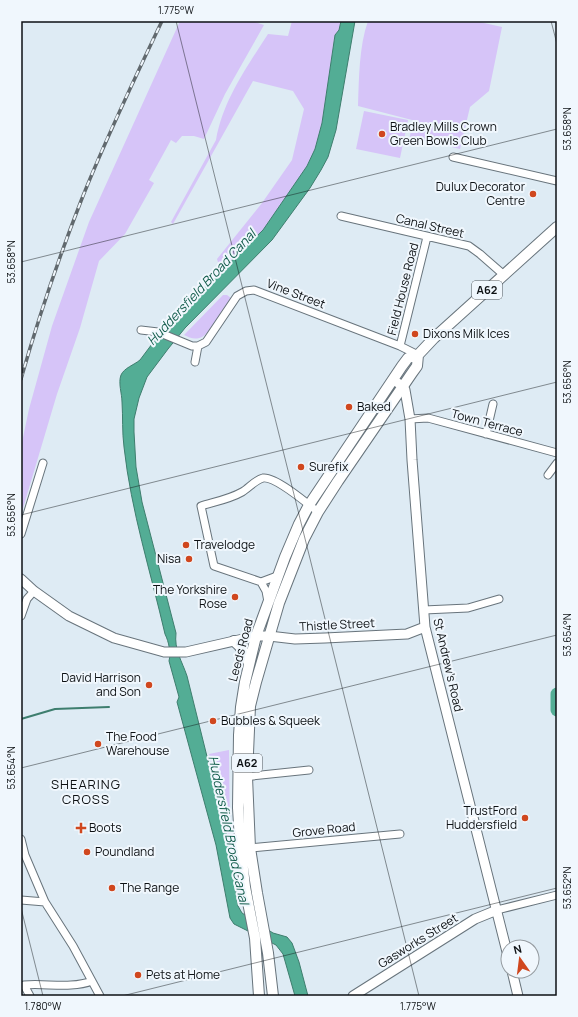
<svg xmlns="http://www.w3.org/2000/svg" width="578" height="1017" viewBox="0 0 578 1017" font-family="Manrope,sans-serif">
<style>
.green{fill:#d6c4f8}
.water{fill:#53ad95;stroke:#3e7e6e}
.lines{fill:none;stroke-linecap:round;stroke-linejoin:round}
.stream{stroke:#3e7e6e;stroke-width:2}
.river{stroke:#53ad95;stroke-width:13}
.street-casing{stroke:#68747c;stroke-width:9}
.secondary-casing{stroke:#68747c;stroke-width:11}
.primary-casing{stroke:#68747c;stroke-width:12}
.street{stroke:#fff;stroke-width:7}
.secondary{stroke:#fff;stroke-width:9}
.primary{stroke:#fff;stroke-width:10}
.rail-casing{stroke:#61696e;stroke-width:3.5}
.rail{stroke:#f0f7fd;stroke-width:2;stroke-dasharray:6;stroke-linecap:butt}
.ticks{fill:none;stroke:#0d1114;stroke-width:1;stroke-opacity:0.45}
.poi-dot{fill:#d0471e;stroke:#f0f7fd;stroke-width:1.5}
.labels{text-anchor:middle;stroke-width:4;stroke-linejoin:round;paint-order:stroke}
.shield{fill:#f0f7fd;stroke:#51565a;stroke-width:1}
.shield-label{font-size:11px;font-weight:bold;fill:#0d1114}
.poi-label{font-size:12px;fill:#0d1114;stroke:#f0f7fd;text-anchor:start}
.street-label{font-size:12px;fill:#0d1114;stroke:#f0f7fd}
.water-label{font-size:13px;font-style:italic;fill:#125c4b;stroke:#f0f7fd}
.neighbourhood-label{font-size:13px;letter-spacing:1px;fill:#0d1114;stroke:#f0f7fd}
.neatline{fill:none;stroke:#0d1114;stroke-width:1.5}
.ticks-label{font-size:10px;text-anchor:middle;fill:#0d1114}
</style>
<rect width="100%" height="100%" fill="#deebf4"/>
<!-- green -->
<path class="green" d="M180 21H252L264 25 225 94 204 139 194 136H182L176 143 171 140 149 180 154 183 125 234 99 261 80 328 57 394 21 515V447L29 409 52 326 89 222Z
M292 21H341L339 30 335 35 322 123 315 149 307 166 263 230 221 272 217 259 262 203 292 160 304 109 293 91 253 81 173 224 171 222 216 140C223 100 247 67 268 34L288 36Z
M368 21H475L502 27 489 91 470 107 460 149 410 137 412 120 358 106C359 79 359 46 368 21Z
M364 111 408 120 400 158 356 149Z
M223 295H227L231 298C225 306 210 333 202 337 195 340 190 338 184 335Z
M229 750 230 844 209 754Z"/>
<!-- water -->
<path class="water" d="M341 21H355L336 130 328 157 321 170 310 188 272 240 185 328 168 349 147 377 139 398 134 419V432L136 467 142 502 176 633C174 650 182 661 187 676L229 845 238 906 242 913 273 933 287 937 292 943 299 962 308 996H295L283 954 276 945 234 924 230 918 216 845 177 702 179 697 169 661C171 653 169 642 165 634 151 573 131 511 124 447 122 432 123 417 122 402 122 394 118 383 121 375 124 368 134 365 140 360L167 324 263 230 307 166 315 149 322 123 335 35 339 30Z"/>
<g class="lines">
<!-- stream -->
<path class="stream" d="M21 719 55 709 109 707"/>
<!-- river -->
<path class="river" d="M557 694V710"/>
<defs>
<path id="street" d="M453 157 557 181
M341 216 469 246 480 254 504 275
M141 330 158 332 192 346H198L206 342 237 296 246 291 254 290 400 346 418 355
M400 346 427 237
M195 362 198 346
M410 419 428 418 557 453
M486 434 493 404
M548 475 557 463
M21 534 43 463
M261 582 214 566 201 506C214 502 230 499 242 492 249 488 255 480 263 478 275 476 308 504 318 512
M261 582 266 591 268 602
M261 582 277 576
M424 610 468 608 499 599
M21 616 27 599 34 591
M243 777 309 770
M21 839 25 855 45 902 73 946 100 996
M250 848 400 834
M21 900 45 902
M497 910 557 895
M30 996 24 985C46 983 71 989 92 981"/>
<path id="secondary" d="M393 380 403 386 405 390 410 419 412 460 425 627 508 956
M21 579 34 591 69 616 114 638 164 652H186L256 636H269L295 639 325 638 407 634 425 627
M512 971 518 996
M353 996 475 919 497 910"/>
<path id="primary" d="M234 641C242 647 246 654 249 664
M259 996 255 938 245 887 240 841 238 808 239 735 241 707 245 682 256 636 285 557 299 524 309 505 402 366 408 358 418 355 434 338 557 227
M273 996 268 953 257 893 250 848 247 777 250 706 256 682 279 603 304 539 318 512 338 481 412 373 417 366 418 355"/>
</defs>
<!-- street casing -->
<use href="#street" class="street-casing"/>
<!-- secondary casing -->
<use href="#secondary" class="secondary-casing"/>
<!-- primary casing -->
<use href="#primary" class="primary-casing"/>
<!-- street -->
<use href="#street" class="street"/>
<!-- secondary -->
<use href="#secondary" class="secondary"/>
<!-- primary -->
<use href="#primary" class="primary"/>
<defs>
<path id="rail" d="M21 379C38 319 58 260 81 201 105 140 134 80 162 21"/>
</defs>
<!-- rail casing -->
<use href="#rail" class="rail-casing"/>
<!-- rail -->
<use href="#rail" class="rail"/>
</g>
<!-- ticks -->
<path class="ticks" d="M176 21 419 996M551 21 557 44M21 262 557 129M21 515 557 382M21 768 557 635M21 908 43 996M122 996 557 888"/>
<!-- markers -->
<g class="poi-dot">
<circle cx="382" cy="134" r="4"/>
<circle cx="533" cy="194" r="4"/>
<circle cx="415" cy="334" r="4"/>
<circle cx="349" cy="407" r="4"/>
<circle cx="301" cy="467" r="4"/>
<circle cx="186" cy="545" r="4"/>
<circle cx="189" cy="559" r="4"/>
<circle cx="235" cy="597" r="4"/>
<circle cx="149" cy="685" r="4"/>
<circle cx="213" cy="721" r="4"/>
<circle cx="98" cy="744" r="4"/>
<circle cx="525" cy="818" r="4"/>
<path d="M79 822h4v4h4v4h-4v4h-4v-4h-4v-4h4z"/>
<circle cx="87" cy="852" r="4"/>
<circle cx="112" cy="888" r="4"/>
<circle cx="138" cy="975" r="4"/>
</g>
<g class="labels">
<!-- shield labels -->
<g class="shield">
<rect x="472" y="281" width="30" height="18" rx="3"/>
<rect x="232" y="754" width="30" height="18" rx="3"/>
</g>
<g class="shield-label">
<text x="487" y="294">A62</text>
<text x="247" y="767">A62</text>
</g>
<!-- poi labels -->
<g class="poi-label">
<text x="390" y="131">Bradley Mills Crown<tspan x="390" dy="14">Green Bowls Club</tspan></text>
<text x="525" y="191" text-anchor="end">Dulux Decorator<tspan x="525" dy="14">Centre</tspan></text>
<text x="423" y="338">Dixons Milk Ices</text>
<text x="357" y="411">Baked</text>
<text x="309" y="471">Surefix</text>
<text x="194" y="549">Travelodge</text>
<text x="181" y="563" text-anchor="end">Nisa</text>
<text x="227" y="594" text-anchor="end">The Yorkshire<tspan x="227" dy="14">Rose</tspan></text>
<text x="141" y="682" text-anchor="end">David Harrison<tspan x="141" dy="14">and Son</tspan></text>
<text x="221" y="725">Bubbles &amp; Squeek</text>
<text x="106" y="741">The Food<tspan x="106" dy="14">Warehouse</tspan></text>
<text x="517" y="815" text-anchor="end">TrustFord<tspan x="517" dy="14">Huddersfield</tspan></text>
<text x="89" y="832">Boots</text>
<text x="95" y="856">Poundland</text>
<text x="120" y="892">The Range</text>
<text x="146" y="979">Pets at Home</text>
</g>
<!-- street labels -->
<g class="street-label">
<text transform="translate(430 226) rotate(13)" y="4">Canal Street</text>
<text transform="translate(403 289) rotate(-76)" y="4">Field House Road</text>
<text transform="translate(296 294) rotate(21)" y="4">Vine Street</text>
<text transform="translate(487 423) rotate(15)" y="4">Town Terrace</text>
<text transform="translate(337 625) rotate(-3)" y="4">Thistle Street</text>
<text transform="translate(241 650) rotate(-75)" y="4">Leeds Road</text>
<text transform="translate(448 665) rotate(77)" y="4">St Andrew's Road</text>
<text transform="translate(324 830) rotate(-6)" y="4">Grove Road</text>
<text transform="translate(418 941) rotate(-32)" y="4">Gasworks Street</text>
</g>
<!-- water labels -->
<g class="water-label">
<text transform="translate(201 287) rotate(-47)" y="5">Huddersfield Broad Canal</text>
<text transform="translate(229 830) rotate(78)" y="5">Huddersfield Broad Canal</text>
</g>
<!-- neighbourhood labels -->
<g class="neighbourhood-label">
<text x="86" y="789">SHEARING<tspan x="86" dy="15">CROSS</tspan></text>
</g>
</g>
<!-- border -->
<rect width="578" height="1017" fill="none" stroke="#f0f7fd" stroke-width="44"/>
<!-- north arrow -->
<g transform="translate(520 959) rotate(346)"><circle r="19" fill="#f0f7fd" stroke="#959ba0"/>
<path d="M0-3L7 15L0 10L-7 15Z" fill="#d0471e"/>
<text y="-6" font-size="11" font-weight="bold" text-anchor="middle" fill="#0d1114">N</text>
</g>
<rect x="22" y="22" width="534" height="973" class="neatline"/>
<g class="ticks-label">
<text x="176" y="14">1.775°W</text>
<text transform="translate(567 129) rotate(-90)" y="4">53.658°N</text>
<text transform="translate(11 262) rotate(-90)" y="4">53.658°N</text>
<text transform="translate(567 382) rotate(-90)" y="4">53.656°N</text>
<text transform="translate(11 515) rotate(-90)" y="4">53.656°N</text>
<text transform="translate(567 635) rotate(-90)" y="4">53.654°N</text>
<text transform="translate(11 768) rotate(-90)" y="4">53.654°N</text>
<text transform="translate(567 888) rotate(-90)" y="4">53.652°N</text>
<text x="43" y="1010">1.780°W</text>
<text x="418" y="1010">1.775°W</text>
</g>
</svg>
